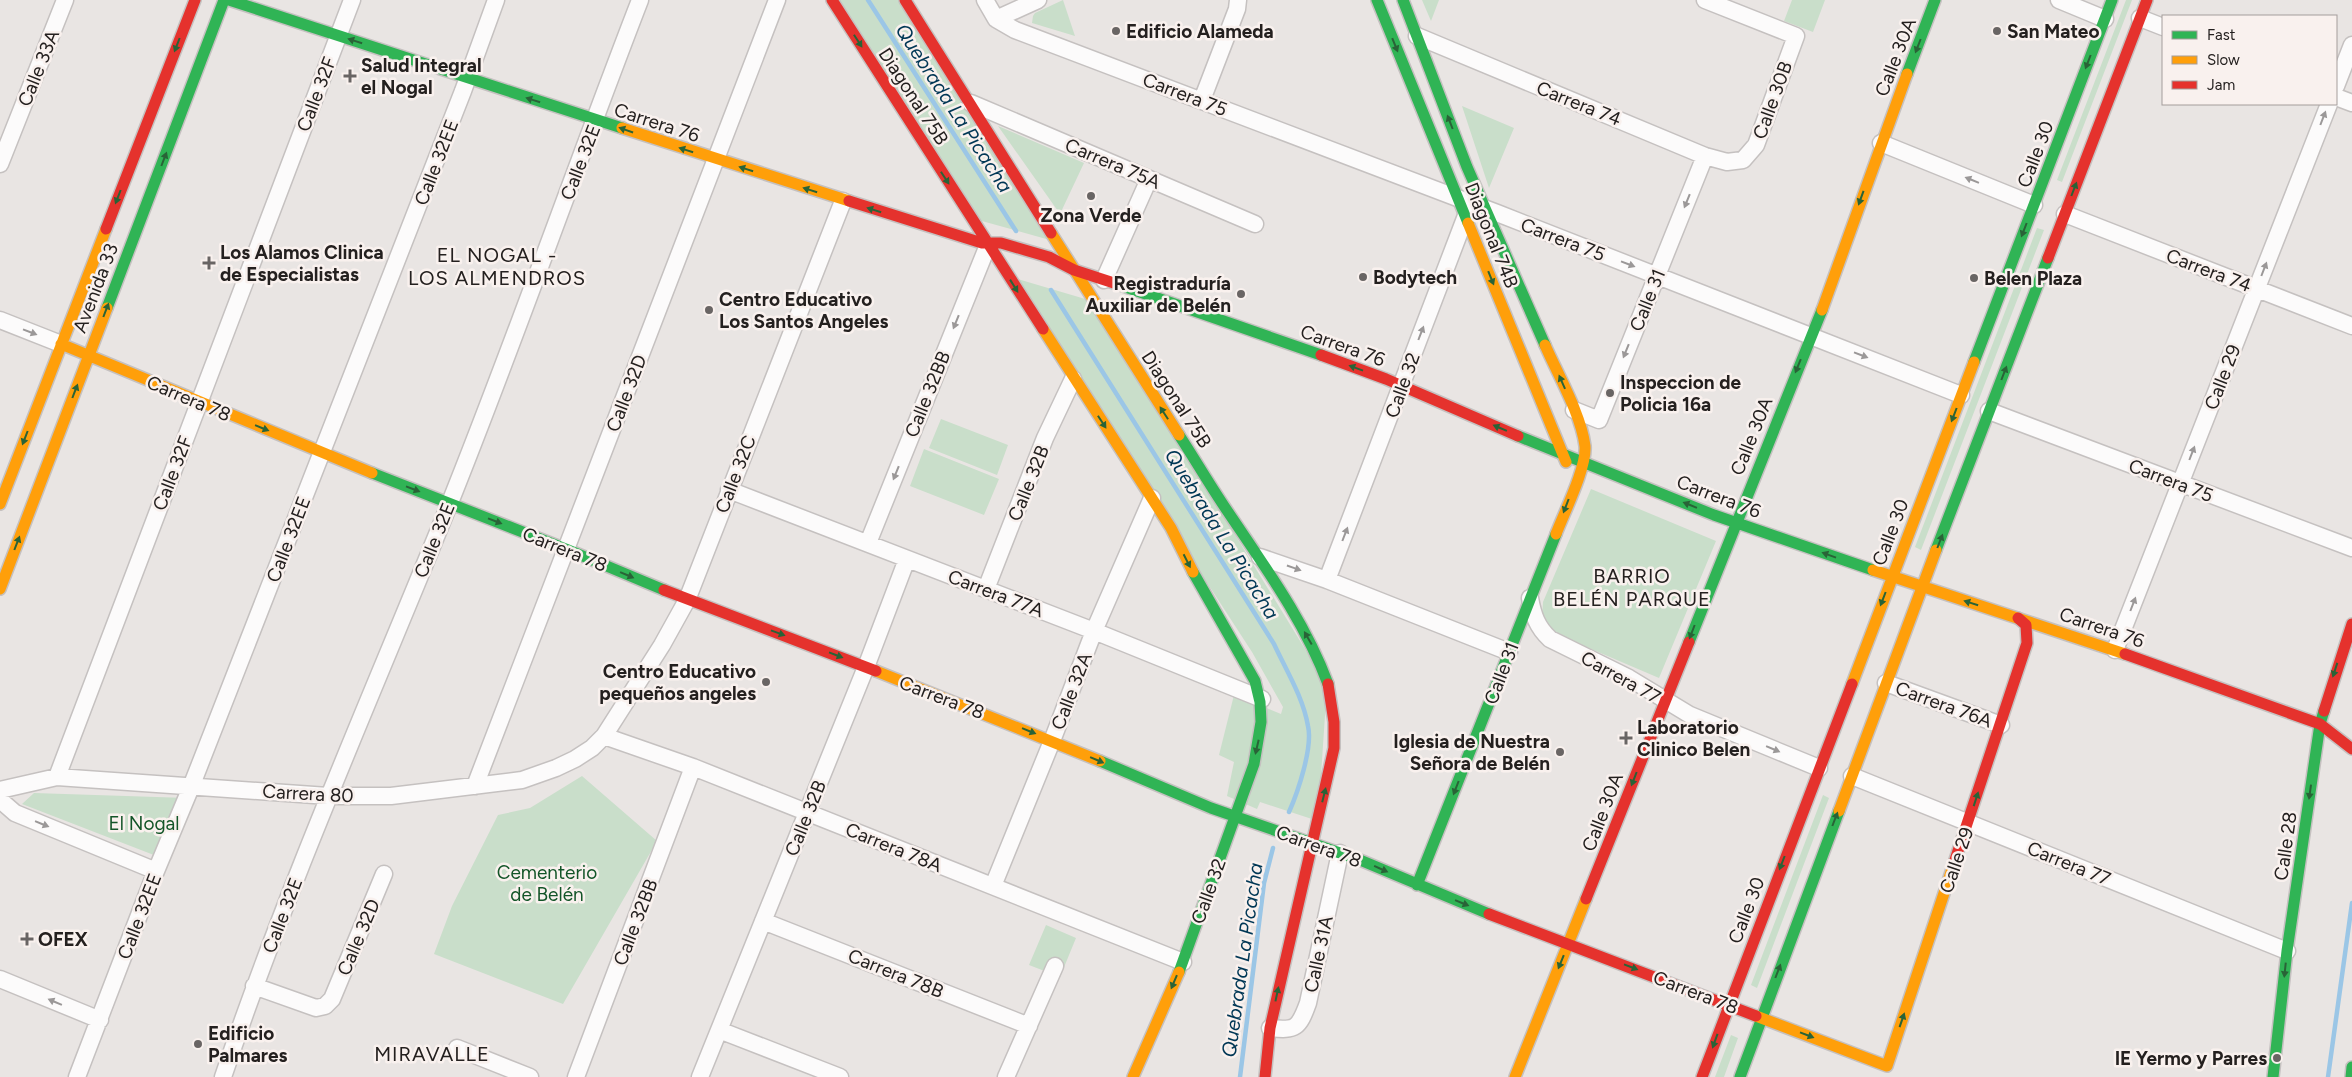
<svg xmlns="http://www.w3.org/2000/svg" width="2352" height="1077" viewBox="0 0 2352 1077" font-family="Figtree,sans-serif">
<style>
.green{fill:#c9deca}
.lines{fill:none;stroke-linecap:round;stroke-linejoin:round}
.stream{stroke:#9bc6e6;stroke-width:4.5}
.street-casing{stroke:#c5c1c0;stroke-width:19}
.fast-casing{stroke:#c5c1c0;stroke-width:14}
.slow-casing{stroke:#c5c1c0;stroke-width:14}
.jam-casing{stroke:#c5c1c0;stroke-width:14}
.street{stroke:#fcfbfb;stroke-width:16}
.fast{stroke:#30b455;stroke-width:11}
.slow{stroke:#ff9f0a;stroke-width:11}
.jam{stroke:#e5322d;stroke-width:11}
.oneway{fill:#296337}
.oneway2{fill:#9b9898}
.poi-dot{fill:#696564;stroke:#f9f1ee;stroke-width:2}
.labels{text-anchor:middle;stroke-width:5;stroke-linejoin:round;paint-order:stroke}
.poi-label{font-size:19px;font-weight:bold;fill:#24201f;stroke:#f9f1ee;text-anchor:start}
.street-label{font-size:19px;fill:#24201f;stroke:#f9f1ee}
.park-label{font-size:19px;fill:#135528;stroke:#f9f1ee}
.water-label{font-size:20px;font-style:italic;fill:#003755;stroke:#f9f1ee}
.neighbourhood-label{font-size:20px;letter-spacing:1px;fill:#24201f;stroke:#f9f1ee}
</style>
<rect width="100%" height="100%" fill="#e9e5e3"/>
<!-- green -->
<path class="green" d="M832 0H905L1057 242 971 218Z
M1063 0 1075 36 1032 23 1033 16 1035 13Z
M1422 0H1439L1431 21Z
M1792 0H1825L1813 32 1784 21Z
M2126 0H2132L2062 182 2057 180Z
M1462 106 1514 128 1489 188Z
M998 126 1084 163 1060 214Z
M2037 228 2044 230 1921 550 1915 547Z
M1008 276 1092 301 1327 685 1318 821 1260 802 1257 809 1227 796 1234 762 1219 755 1234 695 1281 714 1283 707 1252 652Z
M941 419 1008 445 997 475 929 448Z
M924 449 999 479 984 515 910 486Z
M1591 489 1716 541 1659 678 1549 631 1542 617 1543 602Z
M582 776 657 841 563 1004 434 954 452 906 498 815 530 808Z
M34 793 187 798 159 857 22 804Z
M1823 795 1829 798 1757 988 1751 985Z
M1046 925 1076 938 1060 977 1029 965Z
M1731 1035 1738 1038 1724 1077H1715Z"/>
<g class="lines">
<!-- stream -->
<path class="stream" d="M868 0 1016 231
M1051 290 1274 644C1286 670 1303 697 1308 726 1313 747 1298 792 1289 812
M1240 1077 1264 883 1273 848
M2328 1077 2352 903"/>
<defs>
<path id="street" d="M985 0 996 19 1015 30 1497 213 1961 395
M2059 0 2105 19
M2140 18 2163 27
M996 19 1038 0
M1417 36 1705 156 1727 162 1743 160 1756 145 1796 36 1705 0
M2336 86 2352 45
M2336 97 2352 103
M1202 100 1237 9 1238 0
M971 103 1255 224
M1881 143 2034 205
M0 164 65 0
M2065 214 2352 326
M1104 280 1149 179
M0 320 61 344
M1574 410 1599 420 1705 156
M1989 411 2352 548
M729 490 1094 631 1262 699
M868 543 988 245
M1260 557 1327 580 1509 652
M1327 580 1467 213
M986 589 1045 438 1073 379
M1530 598C1533 615 1537 627 1550 639L1629 678 1690 715 1819 768
M2115 650 2329 104
M1886 683 2001 725
M604 736 693 767 1183 962
M1852 776 2287 951
M57 777 352 0
M475 786 777 0
M0 790 57 777 328 796H391L522 780 556 768 575 759 592 748 604 736 662 645 687 600 843 201
M0 800 15 813 156 871
M993 886 1052 741 1094 631 1152 498
M763 921 1029 1026
M0 979 100 1020
M254 986 316 1008 325 1006 332 999 384 874
M1270 1028C1296 1031 1299 1028 1308 1003L1340 853
M719 1030 840 1077
M457 1048 530 1077
M77 1077 156 871 191 787 463 91 496 0
M223 1077C289 882 372 695 449 505 516 338 575 168 640 0
M576 1077 693 767
M700 1077 866 667 907 559
M1006 1077 1055 966"/>
<path id="fast" d="M229 0 622 128
M1377 0 1468 223
M1403 0 1467 167 1545 345
M1907 74 1935 0
M1117 284 1321 355
M107 308 224 0
M1974 362 2112 0
M1179 435C1194 458 1208 482 1224 506 1262 563 1304 619 1328 684
M1518 436 1714 515 1873 570
M372 473 566 549 664 590
M1936 550 2048 258
M1689 642 1822 310
M1100 761 1211 808 1360 860 1489 914
M1417 885 1556 534
M1179 972 1254 764 1261 722 1260 702 1255 681 1193 572
M1740 1077 1839 811
M2273 1077 2287 951 2320 724 2324 711
M2351 1077 2352 1067"/>
<path id="slow" d="M622 128 849 201
M1468 223 1566 462
M1051 233 1179 435
M1822 310 1907 74
M1043 329 1171 528 1193 572
M61 344 372 473
M1545 345C1558 375 1581 414 1585 446 1587 467 1564 513 1556 534
M0 504 106 229
M1873 570 2125 654
M0 589 107 308
M876 671 1100 761
M1852 684 1974 362
M1839 811 1936 550
M1756 1016 1887 1066 1954 863
M1133 1077 1179 972
M1515 1077 1586 899"/>
<path id="jam" d="M832 0 1043 329
M905 0 1051 233
M849 201 982 243H1001L1049 257 1074 270 1117 284
M106 229 195 0
M2048 258 2147 0
M1321 355 1386 379 1518 436
M664 590 876 671
M2125 654 2320 724 2352 749
M2324 711 2352 624
M1954 863 2027 643 2026 625 2018 618
M1586 899 1689 642
M1489 914 1756 1016
M1265 1077 1270 1028 1334 748V722L1328 684
M1702 1077 1852 684"/>
</defs>
<!-- street casing -->
<use href="#street" class="street-casing"/>
<!-- fast casing -->
<use href="#fast" class="fast-casing"/>
<!-- slow casing -->
<use href="#slow" class="slow-casing"/>
<!-- jam casing -->
<use href="#jam" class="jam-casing"/>
<!-- street -->
<use href="#street" class="street"/>
<!-- fast -->
<use href="#fast" class="fast"/>
<!-- slow -->
<use href="#slow" class="slow"/>
<!-- jam -->
<use href="#jam" class="jam"/>
</g>
<!-- one-way arrows -->
<defs><path id="oneway-solid" d="M-6-.8H1V-3.2L6.5 0L1 3.2V.8H-6Z" transform="scale(1.25)"/></defs>
<g class="oneway">
<use href="#oneway-solid" transform="translate(355 41) rotate(-162)"/>
<use href="#oneway-solid" transform="translate(858 41) rotate(57)"/>
<use href="#oneway-solid" transform="translate(177 45) rotate(111)"/>
<use href="#oneway-solid" transform="translate(1395 45) rotate(68)"/>
<use href="#oneway-solid" transform="translate(1918 46) rotate(111)"/>
<use href="#oneway-solid" transform="translate(2088 62) rotate(111)"/>
<use href="#oneway-solid" transform="translate(533 100) rotate(-162)"/>
<use href="#oneway-solid" transform="translate(1450 122) rotate(-111)"/>
<use href="#oneway-solid" transform="translate(626 130) rotate(-161)"/>
<use href="#oneway-solid" transform="translate(686 150) rotate(-162)"/>
<use href="#oneway-solid" transform="translate(164 159) rotate(-69)"/>
<use href="#oneway-solid" transform="translate(746 169) rotate(-162)"/>
<use href="#oneway-solid" transform="translate(945 178) rotate(57)"/>
<use href="#oneway-solid" transform="translate(2074 189) rotate(-69)"/>
<use href="#oneway-solid" transform="translate(810 190) rotate(-162)"/>
<use href="#oneway-solid" transform="translate(118 197) rotate(111)"/>
<use href="#oneway-solid" transform="translate(1861 198) rotate(110)"/>
<use href="#oneway-solid" transform="translate(874 210) rotate(-163)"/>
<use href="#oneway-solid" transform="translate(2024 230) rotate(111)"/>
<use href="#oneway-solid" transform="translate(1491 278) rotate(68)"/>
<use href="#oneway-solid" transform="translate(1014 286) rotate(58)"/>
<use href="#oneway-solid" transform="translate(106 310) rotate(-69)"/>
<use href="#oneway-solid" transform="translate(1798 366) rotate(112)"/>
<use href="#oneway-solid" transform="translate(1356 368) rotate(-160)"/>
<use href="#oneway-solid" transform="translate(2004 373) rotate(-69)"/>
<use href="#oneway-solid" transform="translate(1562 382) rotate(-114)"/>
<use href="#oneway-solid" transform="translate(75 391) rotate(-69)"/>
<use href="#oneway-solid" transform="translate(1164 413) rotate(-123)"/>
<use href="#oneway-solid" transform="translate(1954 415) rotate(111)"/>
<use href="#oneway-solid" transform="translate(1102 422) rotate(57)"/>
<use href="#oneway-solid" transform="translate(262 428) rotate(22)"/>
<use href="#oneway-solid" transform="translate(1500 428) rotate(-157)"/>
<use href="#oneway-solid" transform="translate(25 438) rotate(111)"/>
<use href="#oneway-solid" transform="translate(413 489) rotate(21)"/>
<use href="#oneway-solid" transform="translate(1690 505) rotate(-158)"/>
<use href="#oneway-solid" transform="translate(1566 506) rotate(111)"/>
<use href="#oneway-solid" transform="translate(495 521) rotate(21)"/>
<use href="#oneway-solid" transform="translate(1940 541) rotate(-69)"/>
<use href="#oneway-solid" transform="translate(17 543) rotate(-69)"/>
<use href="#oneway-solid" transform="translate(1829 555) rotate(-160)"/>
<use href="#oneway-solid" transform="translate(1187 561) rotate(63)"/>
<use href="#oneway-solid" transform="translate(627 575) rotate(23)"/>
<use href="#oneway-solid" transform="translate(1883 599) rotate(111)"/>
<use href="#oneway-solid" transform="translate(1971 603) rotate(-162)"/>
<use href="#oneway-solid" transform="translate(1692 632) rotate(111)"/>
<use href="#oneway-solid" transform="translate(778 633) rotate(20)"/>
<use href="#oneway-solid" transform="translate(1308 638) rotate(-120)"/>
<use href="#oneway-solid" transform="translate(836 655) rotate(21)"/>
<use href="#oneway-solid" transform="translate(2335 670) rotate(108)"/>
<use href="#oneway-solid" transform="translate(1029 731) rotate(22)"/>
<use href="#oneway-solid" transform="translate(1257 747) rotate(103)"/>
<use href="#oneway-solid" transform="translate(1097 760) rotate(23)"/>
<use href="#oneway-solid" transform="translate(1634 779) rotate(111)"/>
<use href="#oneway-solid" transform="translate(1456 788) rotate(111)"/>
<use href="#oneway-solid" transform="translate(2310 792) rotate(98)"/>
<use href="#oneway-solid" transform="translate(1324 795) rotate(-76)"/>
<use href="#oneway-solid" transform="translate(1976 799) rotate(-72)"/>
<use href="#oneway-solid" transform="translate(1835 819) rotate(-69)"/>
<use href="#oneway-solid" transform="translate(1782 863) rotate(111)"/>
<use href="#oneway-solid" transform="translate(1381 869) rotate(24)"/>
<use href="#oneway-solid" transform="translate(1462 903) rotate(22)"/>
<use href="#oneway-solid" transform="translate(1561 962) rotate(112)"/>
<use href="#oneway-solid" transform="translate(1631 967) rotate(21)"/>
<use href="#oneway-solid" transform="translate(2285 970) rotate(96)"/>
<use href="#oneway-solid" transform="translate(1778 971) rotate(-69)"/>
<use href="#oneway-solid" transform="translate(1174 982) rotate(113)"/>
<use href="#oneway-solid" transform="translate(1277 994) rotate(-78)"/>
<use href="#oneway-solid" transform="translate(1902 1020) rotate(-71)"/>
<use href="#oneway-solid" transform="translate(1807 1035) rotate(21)"/>
<use href="#oneway-solid" transform="translate(1715 1041) rotate(110)"/>
</g>
<g class="oneway2">
<use href="#oneway-solid" transform="translate(2323 118) rotate(-69)"/>
<use href="#oneway-solid" transform="translate(1972 180) rotate(-158)"/>
<use href="#oneway-solid" transform="translate(1687 201) rotate(112)"/>
<use href="#oneway-solid" transform="translate(1628 264) rotate(21)"/>
<use href="#oneway-solid" transform="translate(2264 269) rotate(-69)"/>
<use href="#oneway-solid" transform="translate(956 322) rotate(112)"/>
<use href="#oneway-solid" transform="translate(30 332) rotate(21)"/>
<use href="#oneway-solid" transform="translate(1421 333) rotate(-69)"/>
<use href="#oneway-solid" transform="translate(1626 351) rotate(112)"/>
<use href="#oneway-solid" transform="translate(1861 355) rotate(21)"/>
<use href="#oneway-solid" transform="translate(2192 453) rotate(-69)"/>
<use href="#oneway-solid" transform="translate(896 473) rotate(112)"/>
<use href="#oneway-solid" transform="translate(1345 534) rotate(-69)"/>
<use href="#oneway-solid" transform="translate(1294 568) rotate(19)"/>
<use href="#oneway-solid" transform="translate(2133 604) rotate(-69)"/>
<use href="#oneway-solid" transform="translate(1773 749) rotate(23)"/>
<use href="#oneway-solid" transform="translate(42 824) rotate(22)"/>
<use href="#oneway-solid" transform="translate(55 1002) rotate(-157)"/>
</g>
<!-- markers -->
<g class="poi-dot">
<circle cx="1116" cy="31" r="5"/>
<circle cx="1997" cy="31" r="5"/>
<path d="M347.5 68.5h5v5h5v5h-5v5h-5v-5h-5v-5h5z"/>
<circle cx="1091" cy="196" r="5"/>
<path d="M206.5 255.5h5v5h5v5h-5v5h-5v-5h-5v-5h5z"/>
<circle cx="1363" cy="277" r="5"/>
<circle cx="1974" cy="278" r="5"/>
<circle cx="1241" cy="294" r="5"/>
<circle cx="709" cy="310" r="5"/>
<circle cx="1610" cy="393" r="5"/>
<circle cx="766" cy="682" r="5"/>
<path d="M1623.5 730.5h5v5h5v5h-5v5h-5v-5h-5v-5h5z"/>
<circle cx="1560" cy="752" r="5"/>
<path d="M24.5 931.5h5v5h5v5h-5v5h-5v-5h-5v-5h5z"/>
<circle cx="198" cy="1044" r="5"/>
<circle cx="2277" cy="1058" r="5"/>
</g>
<g class="labels">
<!-- poi labels -->
<g class="poi-label">
<text x="1126" y="38">Edificio Alameda</text>
<text x="2007" y="38">San Mateo</text>
<text x="361" y="72">Salud Integral<tspan x="361" dy="22">el Nogal</tspan></text>
<text x="1091" y="222" text-anchor="middle">Zona Verde</text>
<text x="220" y="259">Los Alamos Clinica<tspan x="220" dy="22">de Especialistas</tspan></text>
<text x="1373" y="284">Bodytech</text>
<text x="1984" y="285">Belen Plaza</text>
<text x="1231" y="290" text-anchor="end">Registraduría<tspan x="1231" dy="22">Auxiliar de Belén</tspan></text>
<text x="719" y="306">Centro Educativo<tspan x="719" dy="22">Los Santos Angeles</tspan></text>
<text x="1620" y="389">Inspeccion de<tspan x="1620" dy="22">Policia 16a</tspan></text>
<text x="756" y="678" text-anchor="end">Centro Educativo<tspan x="756" dy="22">pequeños angeles</tspan></text>
<text x="1637" y="734">Laboratorio<tspan x="1637" dy="22">Clinico Belen</tspan></text>
<text x="1550" y="748" text-anchor="end">Iglesia de Nuestra<tspan x="1550" dy="22">Señora de Belén</tspan></text>
<text x="38" y="946">OFEX</text>
<text x="208" y="1040">Edificio<tspan x="208" dy="22">Palmares</tspan></text>
<text x="2267" y="1065" text-anchor="end">IE Yermo y Parres</text>
</g>
<!-- street labels -->
<g class="street-label">
<text transform="translate(1895 57) rotate(-69)" y="7">Calle 30A</text>
<text transform="translate(38 68) rotate(-68)" y="7">Calle 33A</text>
<text transform="translate(316 94) rotate(-69)" y="7">Calle 32F</text>
<text transform="translate(1185 94) rotate(21)" y="7">Carrera 75</text>
<text transform="translate(914 96) rotate(57)" y="7">Diagonal 75B</text>
<text transform="translate(1772 100) rotate(-70)" y="7">Calle 30B</text>
<text transform="translate(1579 103) rotate(22)" y="7">Carrera 74</text>
<text transform="translate(657 122) rotate(18)" y="7">Carrera 76</text>
<text transform="translate(2035 154) rotate(-69)" y="7">Calle 30</text>
<text transform="translate(436 162) rotate(-69)" y="7">Calle 32EE</text>
<text transform="translate(580 162) rotate(-69)" y="7">Calle 32E</text>
<text transform="translate(1113 163) rotate(23)" y="7">Carrera 75A</text>
<text transform="translate(1492 235) rotate(68)" y="7">Diagonal 74B</text>
<text transform="translate(1563 239) rotate(21)" y="7">Carrera 75</text>
<text transform="translate(2209 270) rotate(21)" y="7">Carrera 74</text>
<text transform="translate(95 288) rotate(-69)" y="7">Avenida 33</text>
<text transform="translate(1647 300) rotate(-68)" y="7">Calle 31</text>
<text transform="translate(1343 345) rotate(20)" y="7">Carrera 76</text>
<text transform="translate(2222 377) rotate(-69)" y="7">Calle 29</text>
<text transform="translate(1402 385) rotate(-70)" y="7">Calle 32</text>
<text transform="translate(626 393) rotate(-69)" y="7">Calle 32D</text>
<text transform="translate(927 394) rotate(-68)" y="7">Calle 32BB</text>
<text transform="translate(189 398) rotate(23)" y="7">Carrera 78</text>
<text transform="translate(1177 399) rotate(57)" y="7">Diagonal 75B</text>
<text transform="translate(1751 436) rotate(-68)" y="7">Calle 30A</text>
<text transform="translate(172 473) rotate(-69)" y="7">Calle 32F</text>
<text transform="translate(735 474) rotate(-69)" y="7">Calle 32C</text>
<text transform="translate(2171 480) rotate(21)" y="7">Carrera 75</text>
<text transform="translate(1028 483) rotate(-68)" y="7">Calle 32B</text>
<text transform="translate(1719 496) rotate(21)" y="7">Carrera 76</text>
<text transform="translate(1890 532) rotate(-69)" y="7">Calle 30</text>
<text transform="translate(288 539) rotate(-69)" y="7">Calle 32EE</text>
<text transform="translate(434 540) rotate(-68)" y="7">Calle 32E</text>
<text transform="translate(565 549) rotate(22)" y="7">Carrera 78</text>
<text transform="translate(996 593) rotate(21)" y="7">Carrera 77A</text>
<text transform="translate(2102 627) rotate(19)" y="7">Carrera 76</text>
<text transform="translate(1501 673) rotate(-69)" y="7">Calle 31</text>
<text transform="translate(1621 677) rotate(29)" y="7">Carrera 77</text>
<text transform="translate(1071 691) rotate(-69)" y="7">Calle 32A</text>
<text transform="translate(942 697) rotate(21)" y="7">Carrera 78</text>
<text transform="translate(1944 704) rotate(20)" y="7">Carrera 76A</text>
<text transform="translate(308 793) rotate(3)" y="7">Carrera 80</text>
<text transform="translate(1602 812) rotate(-69)" y="7">Calle 30A</text>
<text transform="translate(805 818) rotate(-68)" y="7">Calle 32B</text>
<text transform="translate(1319 846) rotate(20)" y="7">Carrera 78</text>
<text transform="translate(2285 846) rotate(-82)" y="7">Calle 28</text>
<text transform="translate(894 847) rotate(22)" y="7">Carrera 78A</text>
<text transform="translate(1956 860) rotate(-71)" y="7">Calle 29</text>
<text transform="translate(2069 863) rotate(22)" y="7">Carrera 77</text>
<text transform="translate(1208 891) rotate(-70)" y="7">Calle 32</text>
<text transform="translate(1746 910) rotate(-69)" y="7">Calle 30</text>
<text transform="translate(282 915) rotate(-69)" y="7">Calle 32E</text>
<text transform="translate(139 916) rotate(-69)" y="7">Calle 32EE</text>
<text transform="translate(635 922) rotate(-69)" y="7">Calle 32BB</text>
<text transform="translate(358 937) rotate(-67)" y="7">Calle 32D</text>
<text transform="translate(1318 954) rotate(-78)" y="7">Calle 31A</text>
<text transform="translate(896 973) rotate(22)" y="7">Carrera 78B</text>
<text transform="translate(1696 992) rotate(21)" y="7">Carrera 78</text>
</g>
<!-- park labels -->
<g class="park-label">
<text x="144" y="830">El Nogal</text>
<text x="547" y="879">Cementerio<tspan x="547" dy="22">de Belén</tspan></text>
</g>
<!-- water labels -->
<g class="water-label">
<text transform="translate(954 108) rotate(57)" y="7">Quebrada La Picacha</text>
<text transform="translate(1222 534) rotate(58)" y="7">Quebrada La Picacha</text>
<text transform="translate(1242 960) rotate(-82)" y="7">Quebrada La Picacha</text>
</g>
<!-- neighbourhood labels -->
<g class="neighbourhood-label">
<text x="497" y="262">EL NOGAL -<tspan x="497" dy="23">LOS ALMENDROS</tspan></text>
<text x="1632" y="583">BARRIO<tspan x="1632" dy="23">BELÉN PARQUE</tspan></text>
<text x="432" y="1061">MIRAVALLE</text>
</g>
</g>
<!-- legend -->
<rect x="2162" y="15" width="175" height="90" fill="#f9f1ee" stroke="#a49d9b"/>
<rect x="2172" y="31" width="25" height="8" fill="#30b455" stroke="#a49d9b"/>
<text x="2207" y="40" font-size="15" fill="#24201f">Fast</text>
<rect x="2172" y="56" width="25" height="8" fill="#ff9f0a" stroke="#a49d9b"/>
<text x="2207" y="65" font-size="15" fill="#24201f">Slow</text>
<rect x="2172" y="81" width="25" height="8" fill="#e5322d" stroke="#a49d9b"/>
<text x="2207" y="90" font-size="15" fill="#24201f">Jam</text>
</svg>
